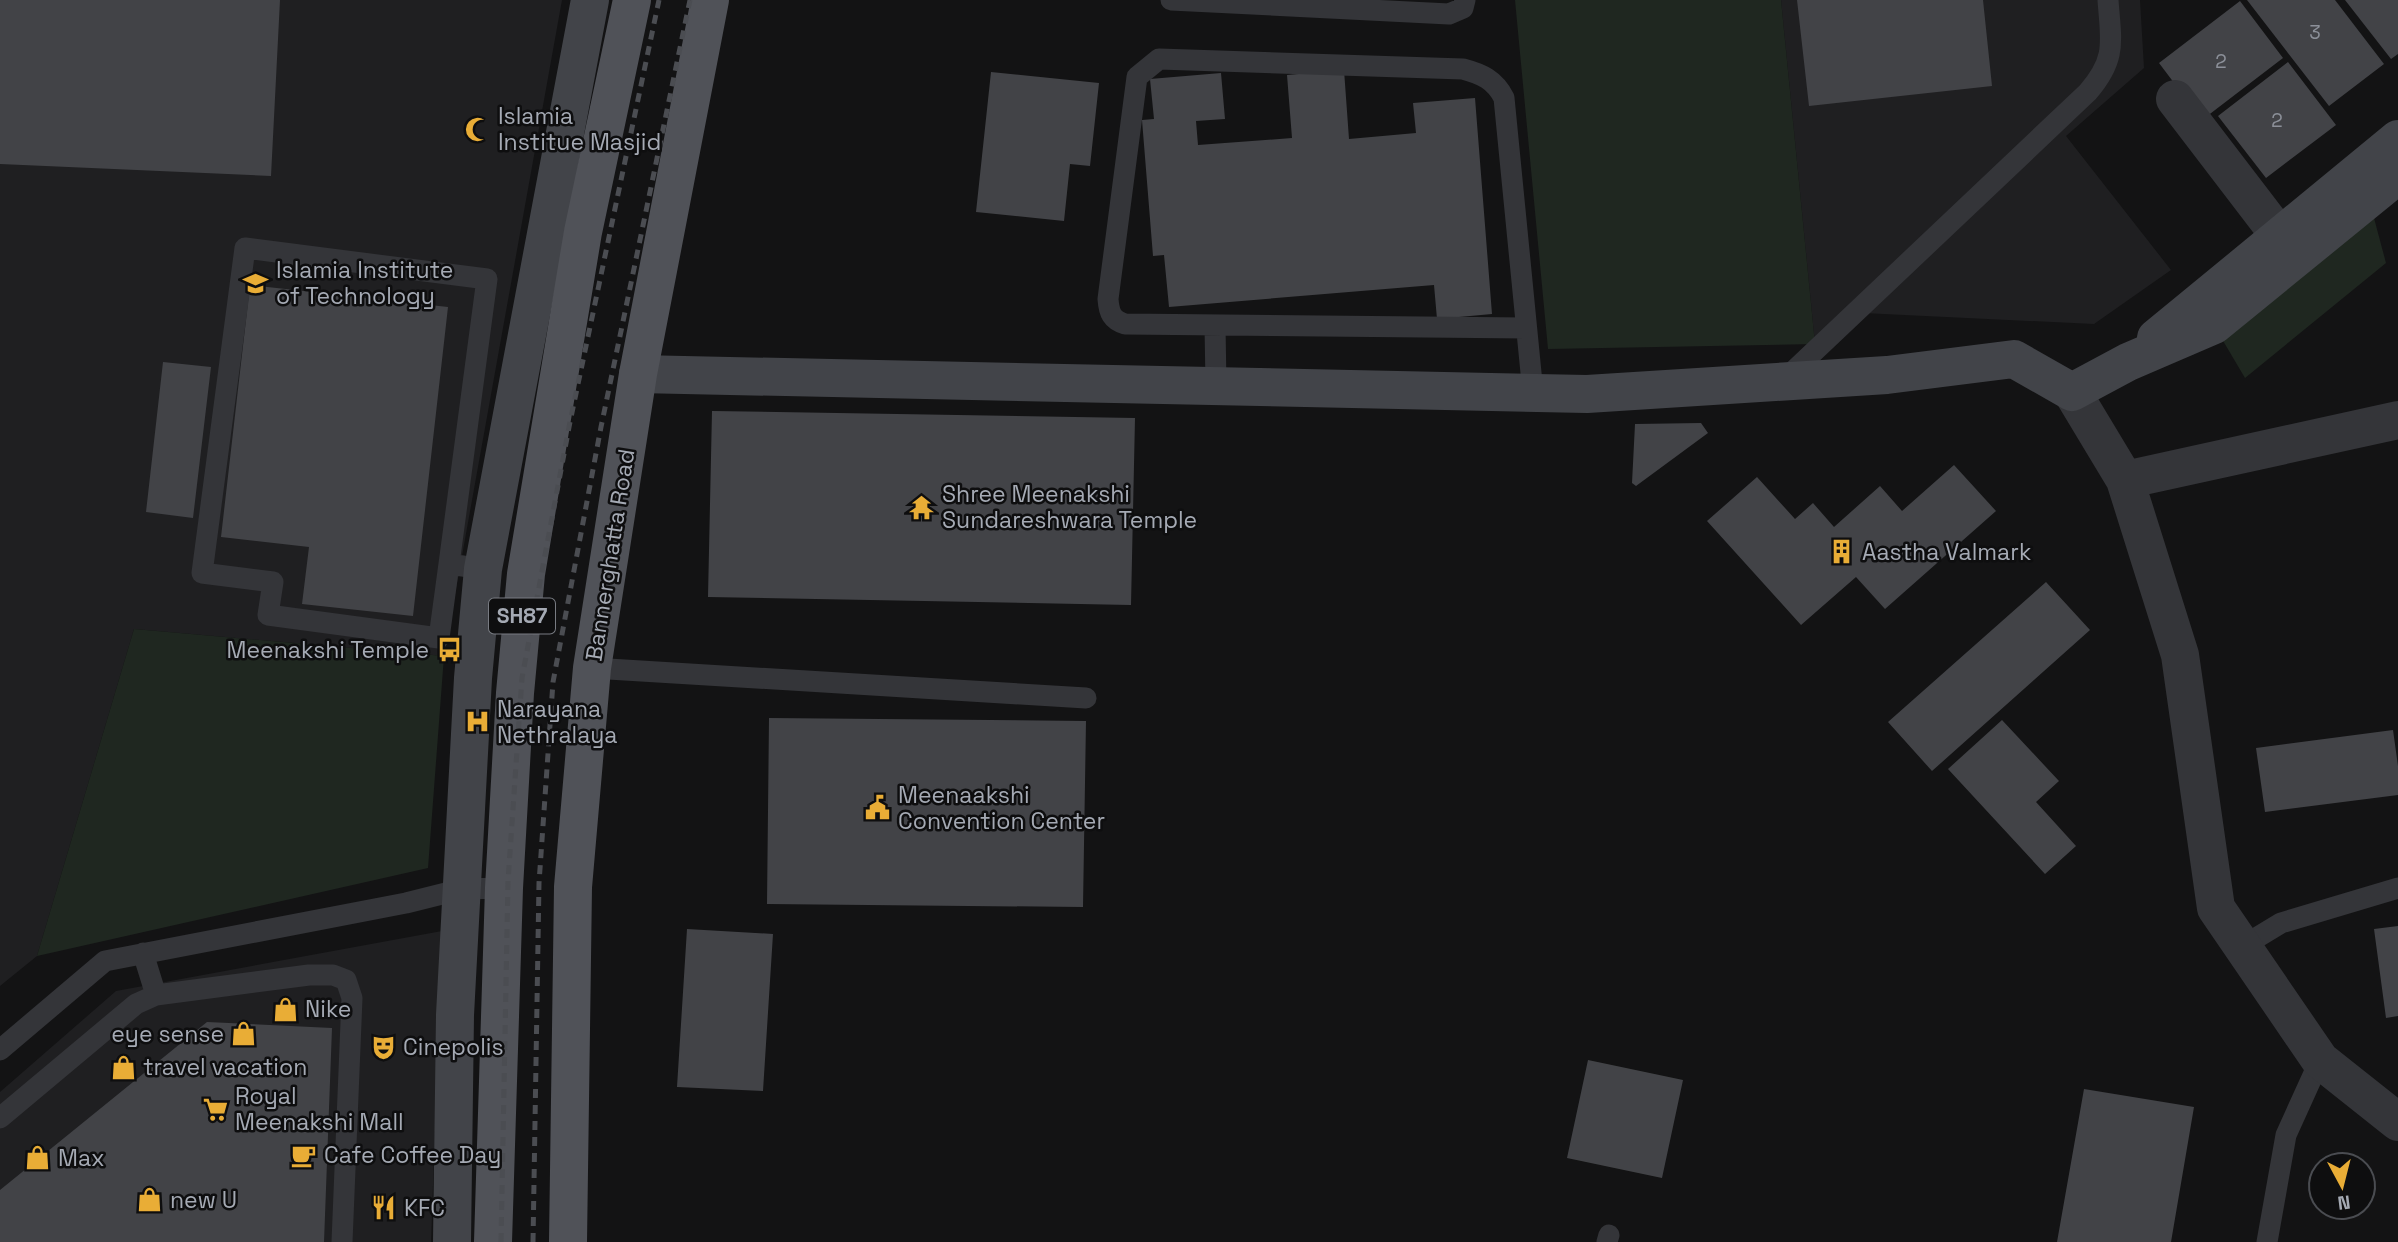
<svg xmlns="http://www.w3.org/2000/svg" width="2398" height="1242" viewBox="0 0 2398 1242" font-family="'Space Grotesk',sans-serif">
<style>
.built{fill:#1f1f21}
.green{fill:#1f2720}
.building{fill:#424347}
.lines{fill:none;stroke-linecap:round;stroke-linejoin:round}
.lane{stroke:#343539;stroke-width:21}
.street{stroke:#343539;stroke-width:38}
.secondary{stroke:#424449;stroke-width:38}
.primary{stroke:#505258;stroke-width:38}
.rail{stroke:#4b4d52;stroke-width:5;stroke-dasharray:9 7;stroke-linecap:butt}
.labels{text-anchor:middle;stroke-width:5;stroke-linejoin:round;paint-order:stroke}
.number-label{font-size:19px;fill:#8c9099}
.shield{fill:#0e0e0f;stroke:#787b82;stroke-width:2}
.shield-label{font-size:21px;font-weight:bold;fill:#a5aab4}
.poi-label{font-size:23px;fill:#a5aab4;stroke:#0e0e0f;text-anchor:start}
.street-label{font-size:23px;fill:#a5aab4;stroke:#0e0e0f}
</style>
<rect width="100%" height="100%" fill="#131314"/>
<!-- built -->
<path class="built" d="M0 0H562L444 656 134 629 37 956 0 986Z
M1781 0H2140L2144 68 2066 136 2171 270 2094 324 1863 313 1815 344Z
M442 931 431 1242H0V1092L116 991Z"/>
<!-- green -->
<path class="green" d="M1515 0H1781L1815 344 1548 349Z
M2374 218 2386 263 2245 378 2219 334Z
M134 629 444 656 428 868 37 956Z"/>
<!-- building -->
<path class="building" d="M0 0H280L271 176 0 164Z
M1797 0H1983L1992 86 1809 106Z
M2247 0H2335L2384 64 2329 106Z
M2345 0H2398V54L2391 59Z
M2240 1 2283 58 2202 120 2159 63Z
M2288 62 2336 125 2266 178 2218 116Z
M1344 70 1349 139 1416 133 1413 103 1475 98 1492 314 1437 319 1434 285 1169 307 1164 255 1153 256 1142 120 1154 119 1150 79 1221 73 1225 119 1196 121 1198 145 1292 138 1287 75Z
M991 72 1099 83 1090 166 1070 164 1064 221 976 212Z
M250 285 448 307 413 616 302 604 309 547 221 537Z
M163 362 211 367 193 518 146 512Z
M712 411 1135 418 1131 605 708 597Z
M1701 423 1708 433 1636 486 1632 483 1635 424Z
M1954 465 1996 511 1885 609 1856 577 1801 625 1707 521 1757 477 1795 519 1813 503 1834 527 1880 486 1902 511Z
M2046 582 2090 630 1932 771 1888 722Z
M769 718 1086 721 1083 907 767 904Z
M2002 720 2059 781 2036 802 2076 846 2045 874 1948 769Z
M2393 730 2398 766V795L2265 812 2256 748Z
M2398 926V1016L2386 1018 2374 929Z
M687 929 773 934 763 1091 677 1087Z
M207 1022 332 1028 324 1242H0V1190Z
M1588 1060 1683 1080 1662 1178 1567 1158Z
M2084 1089 2194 1107 2171 1242H2057Z"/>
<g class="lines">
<!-- lane -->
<path class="lane" d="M1171 0 1449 14 1463 8 1465 0
M1215 325 1216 386
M1526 328 1125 324C1112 320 1109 313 1108 299L1137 77 1159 59 1463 69C1482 74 1495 80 1504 98L1533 393
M1783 381 2088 92C2117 58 2111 42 2108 0
M449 564 439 638 268 615 273 582 202 573 245 248 487 279 449 564 483 569
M592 668 1086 698
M2243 946 2281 923 2398 888
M143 953 156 995
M0 1050 105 961 406 903 462 889 504 888
M0 1118 136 1004 156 995 309 975H333L346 980 352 998 342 1242
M1607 1242 1609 1235
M2267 1242 2286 1135 2320 1060"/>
<!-- street -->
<path class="street" d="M2175 99 2279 235
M2072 392 2125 480 2180 655 2216 908 2320 1060 2398 1122
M2125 480 2398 420"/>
<!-- secondary -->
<path class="secondary" d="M2156 338 2398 139
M638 374 1587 394 1887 375 2014 359 2072 392 2128 362 2214 325 2398 175
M452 1242 455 1015 473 678 483 569 590 0"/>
<!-- primary -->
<path class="primary" d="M493 1242 504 888 515 693 526 574 583 232 632 0
M568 1242 573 887 592 668 638 374 710 0"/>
<!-- rail -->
<path class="rail" d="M501 1242 508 881 522 678 570 422 659 0
M533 1242 539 883 553 682 601 427 690 0"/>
</g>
<!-- icons -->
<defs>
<symbol id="mosque-bare" viewBox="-9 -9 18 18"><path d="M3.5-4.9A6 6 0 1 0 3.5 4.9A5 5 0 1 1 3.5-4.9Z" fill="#e9ad36" stroke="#0e0e0f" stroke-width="2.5" paint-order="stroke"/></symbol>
<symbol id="university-bare" viewBox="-9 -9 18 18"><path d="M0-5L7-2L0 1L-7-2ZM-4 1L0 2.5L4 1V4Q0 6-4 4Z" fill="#e9ad36" stroke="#0e0e0f" stroke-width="2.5" paint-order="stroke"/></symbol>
<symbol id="temple-bare" viewBox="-9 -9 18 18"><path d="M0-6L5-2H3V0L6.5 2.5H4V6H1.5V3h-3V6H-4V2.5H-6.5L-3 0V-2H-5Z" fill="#e9ad36" stroke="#0e0e0f" stroke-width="2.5" paint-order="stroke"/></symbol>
<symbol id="building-bare" viewBox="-9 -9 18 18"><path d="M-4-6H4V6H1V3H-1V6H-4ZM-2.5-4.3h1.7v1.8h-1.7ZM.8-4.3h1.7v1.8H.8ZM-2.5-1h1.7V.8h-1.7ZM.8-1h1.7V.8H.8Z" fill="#e9ad36" stroke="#0e0e0f" stroke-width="2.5" paint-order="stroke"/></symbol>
<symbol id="bus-bare" viewBox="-9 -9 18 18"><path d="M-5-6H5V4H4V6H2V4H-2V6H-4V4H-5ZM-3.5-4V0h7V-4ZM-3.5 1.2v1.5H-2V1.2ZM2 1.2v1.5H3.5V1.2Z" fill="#e9ad36" stroke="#0e0e0f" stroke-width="2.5" paint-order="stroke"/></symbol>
<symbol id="hospital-bare" viewBox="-9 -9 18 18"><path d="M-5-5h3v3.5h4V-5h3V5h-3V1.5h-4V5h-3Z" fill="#e9ad36" stroke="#0e0e0f" stroke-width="2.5" paint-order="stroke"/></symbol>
<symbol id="civic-bare" viewBox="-9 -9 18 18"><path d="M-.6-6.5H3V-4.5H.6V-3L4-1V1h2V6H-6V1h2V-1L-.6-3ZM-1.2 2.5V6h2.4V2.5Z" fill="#e9ad36" stroke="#0e0e0f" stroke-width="2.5" paint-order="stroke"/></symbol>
<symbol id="shop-bare" viewBox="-9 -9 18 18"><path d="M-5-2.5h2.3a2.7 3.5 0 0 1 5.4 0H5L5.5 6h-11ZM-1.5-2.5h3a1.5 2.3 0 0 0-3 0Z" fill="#e9ad36" stroke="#0e0e0f" stroke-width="2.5" paint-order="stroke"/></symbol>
<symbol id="theatre-bare" viewBox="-9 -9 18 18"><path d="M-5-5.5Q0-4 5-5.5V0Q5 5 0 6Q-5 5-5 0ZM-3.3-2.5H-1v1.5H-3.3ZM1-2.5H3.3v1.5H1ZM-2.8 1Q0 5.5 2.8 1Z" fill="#e9ad36" stroke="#0e0e0f" stroke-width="2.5" paint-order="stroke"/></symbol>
<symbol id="supermarket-bare" viewBox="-9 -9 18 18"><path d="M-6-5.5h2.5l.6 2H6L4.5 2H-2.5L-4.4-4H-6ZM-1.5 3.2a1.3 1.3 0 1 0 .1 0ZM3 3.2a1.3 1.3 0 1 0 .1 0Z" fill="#e9ad36" stroke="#0e0e0f" stroke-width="2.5" paint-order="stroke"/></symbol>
<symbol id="cafe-bare" viewBox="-9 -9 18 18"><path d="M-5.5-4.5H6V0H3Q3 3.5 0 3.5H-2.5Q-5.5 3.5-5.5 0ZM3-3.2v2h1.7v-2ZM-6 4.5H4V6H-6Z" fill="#e9ad36" stroke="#0e0e0f" stroke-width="2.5" paint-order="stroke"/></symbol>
<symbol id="restaurant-bare" viewBox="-9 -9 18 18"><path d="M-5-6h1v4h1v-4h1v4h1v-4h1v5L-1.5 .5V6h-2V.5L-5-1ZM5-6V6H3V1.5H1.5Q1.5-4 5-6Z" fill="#e9ad36" stroke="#0e0e0f" stroke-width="2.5" paint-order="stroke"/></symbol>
</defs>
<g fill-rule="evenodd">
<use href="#mosque-bare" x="460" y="112" width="35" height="35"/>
<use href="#university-bare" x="238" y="266" width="35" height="35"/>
<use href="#temple-bare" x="904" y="490" width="35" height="35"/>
<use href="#building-bare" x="1824" y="534" width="35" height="35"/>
<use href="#bus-bare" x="432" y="632" width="35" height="35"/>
<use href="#hospital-bare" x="460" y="704" width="35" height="35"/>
<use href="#civic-bare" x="860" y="790" width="35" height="35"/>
<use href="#shop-bare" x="268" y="992" width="35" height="35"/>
<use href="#shop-bare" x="226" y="1016" width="35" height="35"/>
<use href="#theatre-bare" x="366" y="1030" width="35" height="35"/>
<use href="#shop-bare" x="106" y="1050" width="35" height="35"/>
<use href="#supermarket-bare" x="198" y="1092" width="35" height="35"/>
<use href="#cafe-bare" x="286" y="1138" width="35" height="35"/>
<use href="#shop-bare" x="20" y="1140" width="35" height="35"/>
<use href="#shop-bare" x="132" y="1182" width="35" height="35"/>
<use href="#restaurant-bare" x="366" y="1190" width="35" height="35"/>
</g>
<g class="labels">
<!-- number labels -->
<g class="number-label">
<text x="2315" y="39">3</text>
<text x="2221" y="68">2</text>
<text x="2277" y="127">2</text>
</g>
<!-- shield labels -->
<rect class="shield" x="489" y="598.5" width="66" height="35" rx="5"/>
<g class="shield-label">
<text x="522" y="623">SH87</text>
</g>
<!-- poi labels -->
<g class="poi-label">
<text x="498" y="124">Islamia<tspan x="498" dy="26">Institue Masjid</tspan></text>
<text x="276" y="278">Islamia Institute<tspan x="276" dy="26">of Technology</tspan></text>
<text x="942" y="502">Shree Meenakshi<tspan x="942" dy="26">Sundareshwara Temple</tspan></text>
<text x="1862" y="560">Aastha Valmark</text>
<text x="429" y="658" text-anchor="end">Meenakshi Temple</text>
<text x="497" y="717">Narayana<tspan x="497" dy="26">Nethralaya</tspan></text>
<text x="898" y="803">Meenaakshi<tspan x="898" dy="26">Convention Center</tspan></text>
<text x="305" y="1017">Nike</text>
<text x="224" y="1042" text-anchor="end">eye sense</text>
<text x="403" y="1055">Cinepolis</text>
<text x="143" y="1075">travel vacation</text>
<text x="235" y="1104">Royal<tspan x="235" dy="26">Meenakshi Mall</tspan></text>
<text x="324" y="1163">Cafe Coffee Day</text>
<text x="58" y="1166">Max</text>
<text x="170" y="1208">new U</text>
<text x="404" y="1216">KFC</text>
</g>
<!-- street labels -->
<g class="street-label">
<text transform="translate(610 555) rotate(-81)" y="8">Bannerghatta Road</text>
</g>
</g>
<!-- north arrow -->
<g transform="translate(2342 1186) rotate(173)"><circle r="33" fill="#0e0e0f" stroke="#4a4c51" stroke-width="2"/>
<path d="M0-5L12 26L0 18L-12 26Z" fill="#e9ad36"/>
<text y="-10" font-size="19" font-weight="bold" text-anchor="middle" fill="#a5aab4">N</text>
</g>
</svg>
